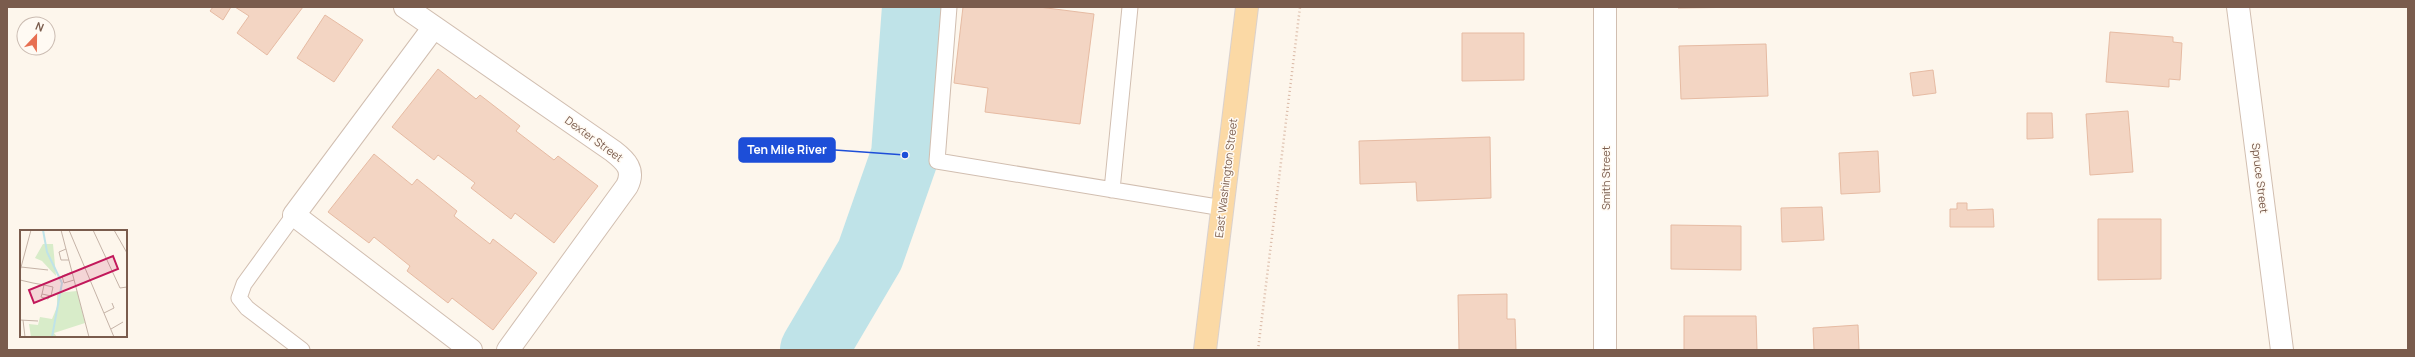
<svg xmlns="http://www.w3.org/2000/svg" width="2415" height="357" viewBox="0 0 2415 357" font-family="Manrope,sans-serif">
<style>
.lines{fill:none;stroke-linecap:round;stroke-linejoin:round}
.river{stroke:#bfe3e8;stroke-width:68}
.building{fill:#f3d5c3;stroke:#e6bba3}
.service-casing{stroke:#d1beb0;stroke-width:17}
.minor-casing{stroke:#d1beb0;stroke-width:24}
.tertiary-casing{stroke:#d1beb0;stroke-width:24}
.primary-casing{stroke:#dad1cd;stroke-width:24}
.path{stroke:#d9b8a5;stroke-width:2.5;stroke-dasharray:1 3;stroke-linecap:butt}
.service{stroke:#fff;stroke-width:15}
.minor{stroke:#fff;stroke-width:22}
.tertiary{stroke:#fff;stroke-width:22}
.primary{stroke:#fbd9a5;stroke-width:22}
.labels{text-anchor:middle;stroke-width:3;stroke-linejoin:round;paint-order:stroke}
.street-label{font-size:11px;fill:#7a5c4d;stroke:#fffaf3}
.inset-river{fill:none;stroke:#bfe3e8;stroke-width:2}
.inset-road{fill:none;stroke:#c5b3a7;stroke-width:1}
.view{fill:#c2185b;fill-opacity:0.15;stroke:#c2185b;stroke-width:2}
.inset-edge{fill:none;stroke:#7a5c4d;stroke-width:2}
.leader{fill:none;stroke:#1d4ed8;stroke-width:1.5}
.callout-dot{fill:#1d4ed8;stroke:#fffaf3;stroke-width:1.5}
.callout{fill:#1d4ed8;stroke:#1d4ed8;stroke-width:1.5}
.callout-label{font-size:12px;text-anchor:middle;font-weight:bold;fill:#fff}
</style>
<rect width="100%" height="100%" fill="#fdf6ec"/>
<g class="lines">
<!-- river -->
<path class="river" d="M814 350 870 255 905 155 916 7"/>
</g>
<!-- building -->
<path class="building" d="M213 7H231L223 20 210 11Z
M235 7H303L267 55 237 33 249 16Z
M963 7H1039L1094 14 1080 124 985 112 988 88 954 83Z
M1678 7H1752L1678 8Z
M325 15 363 40 334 82 297 58Z
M2110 32 2173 37V42L2182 43 2180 80 2169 79V87L2106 82Z
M1462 33H1524V80L1462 81Z
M1766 44 1768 96 1681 99 1679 46Z
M438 69 476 99 480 95 520 126 516 131 554 160 558 156 598 186 554 243 515 213 511 219 471 188 475 183 438 155 434 160 392 127Z
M1933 70 1936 93 1913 96 1910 73Z
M2128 111 2133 172 2090 175 2086 114Z
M2027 113H2052L2053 138 2027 139Z
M1490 137 1491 198 1417 201 1416 182 1360 184 1359 141Z
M1878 151 1880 192 1841 194 1839 153Z
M374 154 412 185 417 179 457 211 454 216 490 244 493 239 537 273 493 330 452 298 448 303 407 271 410 266 374 237 369 243 328 212Z
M1957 203H1967V210L1993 209 1994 227H1950V209H1957Z
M1822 207 1824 240 1782 242 1781 208Z
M2098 219H2161V279L2098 280Z
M1671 225 1741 226V270L1671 269Z
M1507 294V319H1515L1516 350H1459L1458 295Z
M1684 316H1756L1757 350H1684Z
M1858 325 1859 350H1814L1813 328Z"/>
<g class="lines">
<defs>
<path id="service" d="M949 7 937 161 1223 208
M1112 190 1130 7
M294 215 244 284 239 298 247 308 302 350"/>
<path id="minor" d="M405 7 613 151C626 161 635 170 627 186L508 350
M2238 7 2282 350
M434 27 294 215 471 350"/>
<path id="tertiary" d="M1605 7V350"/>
<path id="primary" d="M1205 350 1247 7"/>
</defs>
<!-- service casing -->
<use href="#service" class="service-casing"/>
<!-- minor casing -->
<use href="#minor" class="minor-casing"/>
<!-- tertiary casing -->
<use href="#tertiary" class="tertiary-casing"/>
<!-- primary casing -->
<use href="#primary" class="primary-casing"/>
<!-- path -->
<path class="path" d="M1258 350 1300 7"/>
<!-- service -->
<use href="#service" class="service"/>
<!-- minor -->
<use href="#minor" class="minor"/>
<!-- tertiary -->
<use href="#tertiary" class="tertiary"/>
<!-- primary -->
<use href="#primary" class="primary"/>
</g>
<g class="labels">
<!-- street labels -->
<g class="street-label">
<text transform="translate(594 139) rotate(36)" y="4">Dexter Street</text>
<text transform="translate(1226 178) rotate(-83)" y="4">East Washington Street</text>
<text transform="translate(1606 178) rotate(-90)" y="4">Smith Street</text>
<text transform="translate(2260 178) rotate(83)" y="4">Spruce Street</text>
</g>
</g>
<!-- overview -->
<g transform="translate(20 230)">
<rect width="107" height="107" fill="#fdf6ec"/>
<path d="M23 14H33L36 46 22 31 15 28ZM57 61 65 93 34 103 37 107H11L9 94 18 95 20 87 32 89 37 77V63Z" fill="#d8ecc9"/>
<path class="inset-river" d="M23 0 27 22 42 53 32 107"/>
<path class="inset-road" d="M41 0 69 107M49 0 94 107M73 0 100 58 107 57M94 0 107 23M46 19 39 22 41 30H49M1 37 28 40M0 41 11 0M52 42 42 46 44 53 54 50M0 50 13 53 24 55 33 57 31 66 22 64 24 55M22 64 21 67 28 69 30 66M84 83 94 78 92 73M0 90 18 91M3 90 5 107M91 99 103 92"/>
<path class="view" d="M93 26 98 39 14 73 9 60Z"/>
<rect width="107" height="107" class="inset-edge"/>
</g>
<!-- callouts -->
<path class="leader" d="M905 155L835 150"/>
<circle class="callout-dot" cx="905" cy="155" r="4"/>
<rect class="callout" x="739" y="138" width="96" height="24" rx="4"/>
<g class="callout-label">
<text x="787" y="154">Ten Mile River</text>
</g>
<!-- border -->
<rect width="2415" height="357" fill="none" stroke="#7a5c4d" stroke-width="16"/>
<!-- north arrow -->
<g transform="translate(36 36) rotate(22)"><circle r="19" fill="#fffaf3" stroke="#cabbb1"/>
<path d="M0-3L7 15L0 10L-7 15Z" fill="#e76f51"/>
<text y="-6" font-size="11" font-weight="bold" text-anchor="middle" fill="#7a5c4d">N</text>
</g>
</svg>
